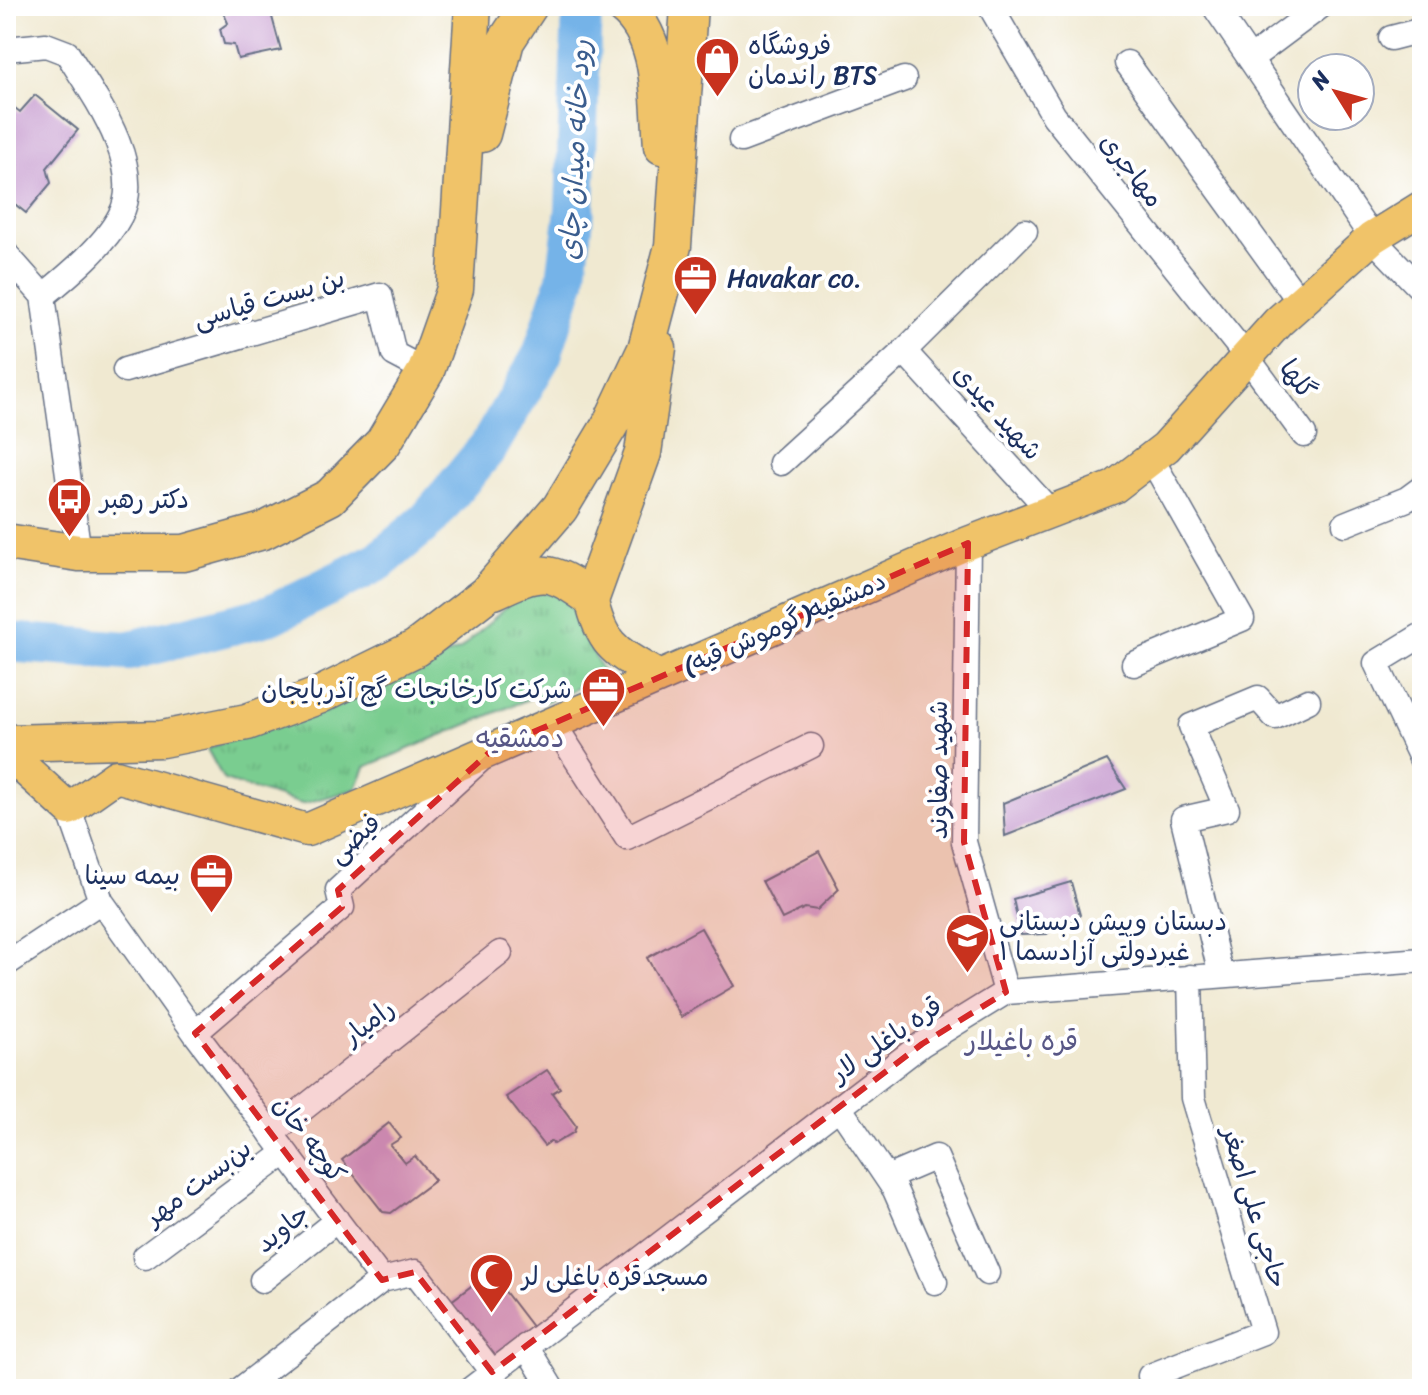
<svg xmlns="http://www.w3.org/2000/svg" width="1428" height="1395" viewBox="0 0 1428 1395" font-family="Sriracha,'Playpen Sans Arabic',sans-serif">
<style>
.park{fill:url(#park-tufts);stroke:#4a7e77;stroke-width:2}
.lines{fill:none;stroke-linecap:round;stroke-linejoin:round}
.river{stroke:#74b3e8;stroke-width:40}
.building{fill:#c9a0d1}
.minor-casing{stroke:#667086;stroke-width:27}
.major-casing{stroke:#667086;stroke-width:35}
.highway-casing{stroke:#667086;stroke-width:39}
.minor{stroke:#fff;stroke-width:24}
.major{stroke:#f0c369;stroke-width:32}
.highway{stroke:#f0c369;stroke-width:36}
.marked{fill:#d62828;fill-opacity:0.2;stroke:#d62828;stroke-width:6;stroke-dasharray:16 10;stroke-linejoin:round}
.labels{text-anchor:middle;stroke-width:8;stroke-linejoin:round;paint-order:stroke}
.poi-label{font-size:26px;fill:#1b2f5e;stroke:#fff;text-anchor:start}
.street-label{font-size:26px;fill:#1b2f5e;stroke:#fff}
.water-label{font-size:28px;font-style:italic;fill:#3a5d8e;stroke:#fff}
.neighbourhood-label{font-size:28px;fill:#585786;stroke:#fff}
</style>
<defs>
<pattern id="park-tufts" width="24" height="20" patternUnits="userSpaceOnUse" patternTransform="scale(2)"><rect width="24" height="20" fill="#7acd90"/><path d="M3 7l-1-3M5 7V3M7 7l1-3M15 17l-1-3M17 17v-4M19 17l1-3" fill="none" stroke="#69b07f"/></pattern>
</defs>
<rect width="100%" height="100%" fill="#fff"/>
<filter id="ink" filterUnits="userSpaceOnUse"><feTurbulence type="fractalNoise" baseFrequency=".0125" numOctaves="2"/><feDisplacementMap in="SourceGraphic" scale="16" xChannelSelector="R" yChannelSelector="G"/><feConvolveMatrix kernelMatrix="1 2 1 2 8 2 1 2 1" color-interpolation-filters="sRGB"/></filter>
<filter id="wash" filterUnits="userSpaceOnUse"><feTurbulence type="fractalNoise" baseFrequency=".006" numOctaves="4" result="noise"/><feDisplacementMap in="SourceGraphic" scale="32" xChannelSelector="R" yChannelSelector="G"/><feGaussianBlur stdDeviation="1.8" result="paint"/><feColorMatrix in="noise" values="0 0 0 0 0 0 0 0 0 0 0 0 0 0 0 0 0 1.4 0 .05"/><feComposite in="paint" operator="in"/></filter>
<g filter="url(#wash)">
<rect width="100%" height="100%" fill="#f0e9d1"/>
<!-- park -->
<path class="park" d="M525 589 567 597 604 675 546 702 533 697 365 767 356 789 302 804 224 780 207 749 460 650Z"/>
<g class="lines">
<!-- river -->
<path class="river" d="M6 642 128 651 271 615 379 561 428 520 489 446 542 355 566 280 575 210 582 6"/>
</g>
<g id="blocks">
<!-- building -->
<path class="building" d="M248 6H269L281 50 238 59 234 45 224 44 220 29 228 23 224 14Z
M35 95 78 130 47 168 51 183 26 213 6 197V101L20 112Z
M1107 760 1126 789 1005 836 1003 803Z
M819 851 839 889 817 910 805 908 782 919 762 881Z
M1071 882 1080 915 1075 920 1061 921 1047 934 1021 935 1013 899Z
M701 928 734 986 681 1017 647 958Z
M547 1070 560 1088 552 1093 576 1126 574 1132 554 1144 551 1141 544 1146 506 1097Z
M389 1123 401 1138 390 1145 405 1163 415 1156 435 1180 391 1213 383 1212 342 1160Z
M490 1272 533 1328 493 1359 450 1302Z"/>
</g>
</g>
<g filter="url(#ink)">
<use href="#blocks" fill-opacity="0" stroke="#667086" stroke-width="2"/>
<g class="lines">
<defs>
<path id="minor" d="M990 6 1054 116 1247 357 1304 435
M1214 6 1372 238 1422 290
M1391 38 1422 30
M6 49 46 45 67 53C92 93 147 167 120 216 105 245 69 275 43 296L79 553
M1250 59 1321 6
M1127 63 1300 302
M741 140 904 79
M6 254 43 296
M904 351 1050 511
M125 370 380 295 394 354 426 371
M781 463 904 351 1025 231
M1345 524 1407 499 1422 488
M968 543 964 842 1006 992
M1422 635 1376 663 1422 760
M1134 664 1242 619 1151 458
M553 723 627 838 811 746
M69 809 101 901 195 1033 382 1280 415 1272 492 1372
M6 964 101 901
M1221 975 1183 819 1227 809 1191 726 1258 698 1275 717 1308 701
M195 1033 342 907 338 890 479 761
M839 1107 895 1190 935 1282
M271 1134 500 953
M887 1178 936 1157 987 1273
M145 1257 285 1153
M262 1280 337 1220
M526 1346 552 1389
M1150 1376 1263 1332 1193 1098 1190 977
M241 1389 382 1280
M471 1389 922 1044 1006 992 1422 960"/>
<path id="major" d="M591 598C602 648 617 652 659 677
M6 752 69 809 116 776 307 830 968 543 1114 487 1166 447 1278 322 1372 238 1422 207"/>
<path id="highway" d="M623 6C663 37 658 100 662 146
M482 134 506 41 529 6
M6 542 79 553H184L263 531 330 497 383 443 426 371 455 289 473 6
M494 591C541 569 548 567 591 598L643 453 658 348
M6 743 162 739 247 722 318 696 416 648 486 594 560 508 610 425 646 349 673 246 689 6"/>
</defs>
<!-- minor casing -->
<use href="#minor" class="minor-casing"/>
<!-- major casing -->
<use href="#major" class="major-casing"/>
<!-- highway casing -->
<use href="#highway" class="highway-casing"/>
<!-- minor -->
<use href="#minor" class="minor"/>
<!-- major -->
<use href="#major" class="major"/>
<!-- highway -->
<use href="#highway" class="highway"/>
</g>
</g>
<!-- marked area -->
<path class="marked" d="M968 543 964 842 1006 992 922 1044 492 1372 415 1272 382 1280 195 1033 342 907 338 890 492 750Z"/>
<!-- icons -->
<defs>
<symbol id="shop-pin" viewBox="-11 -11 22 30"><path d="M0 17L-7.5 6A9.5 9.5 0 1 1 7.5 6Z" fill="#c8321e" stroke="#fff"/><path d="M-5-2.5h2.3a2.7 3.5 0 0 1 5.4 0H5L5.5 6h-11ZM-1.5-2.5h3a1.5 2.3 0 0 0-3 0Z" fill="#fff"/></symbol>
<symbol id="office-pin" viewBox="-11 -11 22 30"><path d="M0 17L-7.5 6A9.5 9.5 0 1 1 7.5 6Z" fill="#c8321e" stroke="#fff"/><path d="M-6-3h4V-5.5h4V-3h4V5H-6ZM-1-4.5V-3h2v-1.5ZM-6 0V1H6V0Z" fill="#fff"/></symbol>
<symbol id="bus-pin" viewBox="-11 -11 22 30"><path d="M0 17L-7.5 6A9.5 9.5 0 1 1 7.5 6Z" fill="#c8321e" stroke="#fff"/><path d="M-5-6H5V4H4V6H2V4H-2V6H-4V4H-5ZM-3.5-4V0h7V-4ZM-3.5 1.2v1.5H-2V1.2ZM2 1.2v1.5H3.5V1.2Z" fill="#fff"/></symbol>
<symbol id="school-pin" viewBox="-11 -11 22 30"><path d="M0 17L-7.5 6A9.5 9.5 0 1 1 7.5 6Z" fill="#c8321e" stroke="#fff"/><path d="M0-5L7-2L0 1L-7-2ZM-4 1L0 2.5L4 1V4Q0 6-4 4Z" fill="#fff"/></symbol>
<symbol id="mosque-pin" viewBox="-11 -11 22 30"><path d="M0 17L-7.5 6A9.5 9.5 0 1 1 7.5 6Z" fill="#c8321e" stroke="#fff"/><path d="M3.5-4.9A6 6 0 1 0 3.5 4.9A5 5 0 1 1 3.5-4.9Z" fill="#fff"/></symbol>
</defs>
<g fill-rule="evenodd">
<use href="#shop-pin" x="692" y="34" width="51" height="69"/>
<use href="#office-pin" x="670" y="252" width="51" height="69"/>
<use href="#bus-pin" x="44" y="474" width="51" height="69"/>
<use href="#office-pin" x="578" y="664" width="51" height="69"/>
<use href="#office-pin" x="186" y="850" width="51" height="69"/>
<use href="#school-pin" x="942" y="910" width="51" height="69"/>
<use href="#mosque-pin" x="466" y="1250" width="51" height="69"/>
</g>
<g class="labels">
<!-- poi labels -->
<g class="poi-label">
<text x="748" y="54">فروشگاه<tspan x="748" dy="30">راندمان BTS</tspan></text>
<text x="727" y="287">Havakar co.</text>
<text x="100" y="508">دکتر رهبر</text>
<text x="572" y="698" text-anchor="end">شرکت کارخانجات گچ آذربایجان</text>
<text x="180" y="884" text-anchor="end">بیمه سینا</text>
<text x="999" y="930">دبستان وپیش دبستانی<tspan x="999" dy="30">غیردولتی آزادسما ۱</tspan></text>
<text x="522" y="1285">مسجدقره باغلی لر</text>
</g>
<!-- street labels -->
<g class="street-label">
<text transform="translate(1132 170) rotate(52)" y="9">مهاجری</text>
<text transform="translate(269 298) rotate(-16)" y="9">بن بست قیاسی</text>
<text transform="translate(1298 379) rotate(54)" y="9">گلها</text>
<text transform="translate(998 412) rotate(48)" y="9">شهید عیدی</text>
<text transform="translate(784 623) rotate(-24)" y="9">دمشقیه(گوموش قیه)</text>
<text transform="translate(938 770) rotate(-90)" y="9">شهید صفاوند</text>
<text transform="translate(354 838) rotate(-42)" y="9">فیضی</text>
<text transform="translate(368 1022) rotate(-38)" y="9">رامیار</text>
<text transform="translate(886 1039) rotate(-35)" y="9">قره باغلی لار</text>
<text transform="translate(310 1139) rotate(53)" y="9">کوچه خان</text>
<text transform="translate(198 1182) rotate(-37)" y="9">بن‌بست مهر</text>
<text transform="translate(1255 1207) rotate(73)" y="9">حاجی علی اصغر</text>
<text transform="translate(282 1228) rotate(-39)" y="9">جاوید</text>
</g>
<!-- water labels -->
<g class="water-label">
<text transform="translate(574 150) rotate(-87)" y="10">رود خانه میدان چای</text>
</g>
<!-- neighbourhood labels -->
<g class="neighbourhood-label">
<text x="520" y="747">دمشقیه</text>
<text x="1022" y="1050">قره باغیلار</text>
</g>
</g>
<!-- margin -->
<rect width="1428" height="1395" fill="none" stroke="#fff" stroke-width="32"/>
<!-- north arrow -->
<g transform="translate(1336 92) rotate(307)"><circle r="38" fill="#ffffff" stroke="#a4acbf" stroke-width="2"/>
<path d="M0-6L14 30L0 20L-14 30Z" fill="#c8321e"/>
<text y="-12" font-size="22" font-weight="bold" text-anchor="middle" fill="#1b2f5e">N</text>
</g>
</svg>
